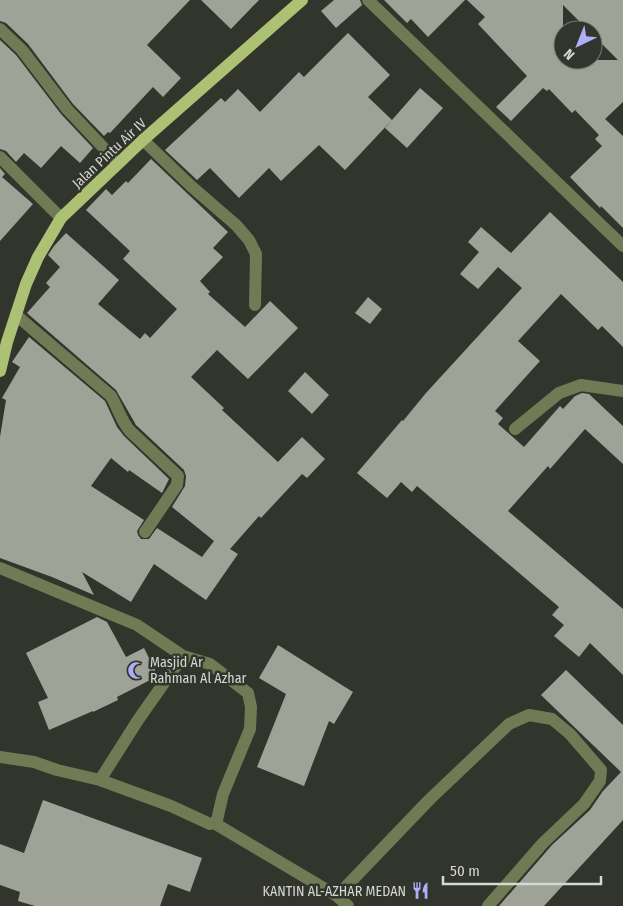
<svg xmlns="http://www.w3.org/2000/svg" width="623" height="906" viewBox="0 0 623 906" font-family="'Fira Sans Condensed',sans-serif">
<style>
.building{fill:#9fa397;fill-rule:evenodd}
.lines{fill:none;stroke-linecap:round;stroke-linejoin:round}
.minor{stroke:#707b56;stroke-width:12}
.major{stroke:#adc174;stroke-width:12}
.labels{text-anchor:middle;stroke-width:5;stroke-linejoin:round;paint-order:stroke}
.street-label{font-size:14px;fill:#d6d8d2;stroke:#32352b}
.poi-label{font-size:14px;fill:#d6d8d2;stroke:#32352b;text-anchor:start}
</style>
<rect width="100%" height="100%" fill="#32352b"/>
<!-- building -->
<path class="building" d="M0 0H190L147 45 181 78 163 97 153 87 110 133 108 132 104 136 73 104 28 44 6 23 0 21Z
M201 0H259L231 29Z
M334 0H360L362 5 336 28 321 11Z
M384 0H465L428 37 411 19 407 23Z
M467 0H623V102L605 119 623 136V228L601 206 600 208 570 177 602 146 595 139 599 135 575 110 572 113 549 89 547 91 543 88 511 121 496 107 527 76 478 24 485 17ZM563 5 588 30H593V35L618 60H563Z
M348 33 390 75 368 97 392 120 345 170 319 145 281 181 269 168 239 198 210 168 197 180 165 150 221 98 225 102 238 89 260 112 299 72 304 77Z
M0 40 16 55 61 114 93 148 80 163 61 146 41 168 24 153 16 162 6 151 0 149Z
M420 88 443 108 407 148 385 128Z
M151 159 228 232 213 248 223 257 200 281 210 292 208 294 245 327 270 301 298 328 248 379 217 350 191 377 224 408 222 410 278 462 302 437 325 459 307 478 302 474 261 518 259 516 230 549 238 554 206 600 154 564 131 602 82 572 94 595 52 577 0 558V437L6 400 2 398 20 367 12 362 29 337 105 401 117 427 124 436 169 479 162 493 129 470 128 472 111 458 91 486 144 520 137 531 138 535 141 539H149L157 528 202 557 214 541 172 507 185 486 186 476 184 470 136 425 116 390 27 313 50 287 46 283 60 267 48 255 54 246 66 233 119 280 98 304 140 339 145 333 150 338 177 309 123 259 130 251 86 210 106 189 112 195 126 181 128 183Z
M0 168 5 174 2 177 33 204 0 241Z
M550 212 623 282V347L602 326 598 330 561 294 518 341 540 361 495 411 503 418 498 424 524 447 560 406 563 409 575 396 582 393 589 394 623 426V464L585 429 550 469 548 466 508 511 623 609V675L590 643 579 657 554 636 564 625 552 615 559 607 417 486 412 492 401 482 387 498 357 473 402 420 403 421 426 393 522 288 498 267 478 289 460 274 479 252 468 242 481 227 511 253Z
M368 297 382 309 370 324 355 313Z
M305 372 329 395 312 414 288 391Z
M97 617 107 622 126 657 144 648 158 676 117 697 118 700 93 712V711L49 730 38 702 48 698 26 653Z
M278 645 353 692 334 724 329 721 304 786 257 767 286 694 259 678Z
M566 670 623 725V820L544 906H499L552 845 590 810 603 791 621 772 541 695Z
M43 800 202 858 190 892 168 884 160 906H35L18 901 20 892 0 885V844L24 853Z"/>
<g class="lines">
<!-- minor -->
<path class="minor" d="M368 0 623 246
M0 29 22 50 67 109 118 163
M143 140 191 186 236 225 249 240 256 254 255 305
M0 157 61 218
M16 315 111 396C118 408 121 421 130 431L178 476 177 485 145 532
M515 429 559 393 581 385 623 391
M0 568 137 625 183 656 210 664 248 693 251 707 250 729 223 794 217 820 214 823 210 824 171 806 100 780 57 770 34 762 0 757
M100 780 138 720 183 656
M214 823 337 896 348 906
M337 896 429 800 509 724 529 715 552 719 570 734 601 770 600 781 584 804 543 843 488 906"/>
<!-- major -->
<path class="major" d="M0 371 7 342 26 284 38 257 61 218 143 140 302 0"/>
</g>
<!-- icons -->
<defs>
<symbol id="mosque-bare" viewBox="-9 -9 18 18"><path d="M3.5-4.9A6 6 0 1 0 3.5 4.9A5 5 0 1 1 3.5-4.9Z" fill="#adaffb" stroke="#32352b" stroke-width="2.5" paint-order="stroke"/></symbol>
<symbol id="restaurant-bare" viewBox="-9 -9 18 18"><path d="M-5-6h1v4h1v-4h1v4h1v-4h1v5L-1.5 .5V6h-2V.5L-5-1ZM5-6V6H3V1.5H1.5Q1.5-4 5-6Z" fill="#adaffb" stroke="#32352b" stroke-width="2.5" paint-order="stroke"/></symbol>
</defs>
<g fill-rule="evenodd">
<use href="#mosque-bare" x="124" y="658" width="25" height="25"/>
<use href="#restaurant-bare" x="408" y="878" width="25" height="25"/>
</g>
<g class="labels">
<!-- street labels -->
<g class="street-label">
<text transform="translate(109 153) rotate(-43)" y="5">Jalan Pintu Air IV</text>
</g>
<!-- poi labels -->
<g class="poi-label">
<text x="150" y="667">Masjid Ar<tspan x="150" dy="16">Rahman Al Azhar</tspan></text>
<text x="406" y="896" text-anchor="end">KANTIN AL-AZHAR MEDAN</text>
</g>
</g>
<!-- north arrow -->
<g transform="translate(578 45) rotate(223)"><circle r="24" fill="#32352b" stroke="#74766e"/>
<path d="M0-4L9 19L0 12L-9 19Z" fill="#adaffb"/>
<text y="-8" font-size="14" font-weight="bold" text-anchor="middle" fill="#d6d8d2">N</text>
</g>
<!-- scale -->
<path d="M443 876v8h158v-8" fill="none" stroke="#d6d8d2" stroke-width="2.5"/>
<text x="450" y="876" font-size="15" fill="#d6d8d2" stroke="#32352b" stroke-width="4" paint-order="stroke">50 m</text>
</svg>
